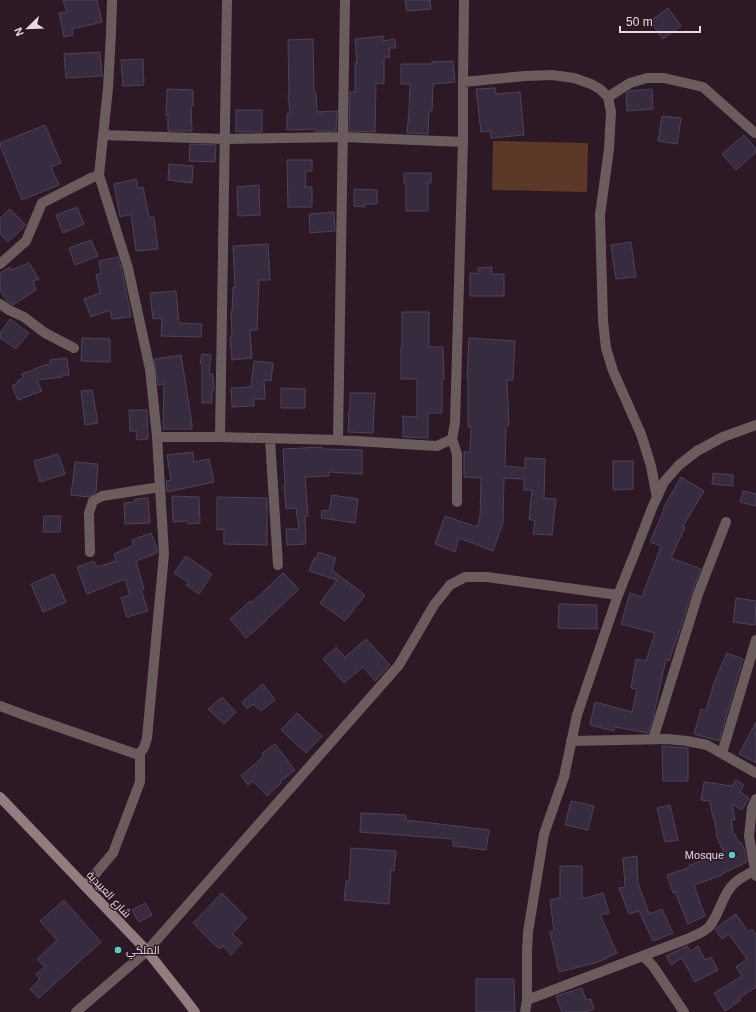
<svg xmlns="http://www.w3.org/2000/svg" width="756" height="1012" viewBox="0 0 756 1012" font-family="Helvetica,Cairo,sans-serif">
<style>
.green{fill:#5b3828}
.building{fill:#372b3f;stroke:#4f4257}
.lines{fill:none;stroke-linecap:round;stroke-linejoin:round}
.minor{stroke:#6a5c5d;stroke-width:10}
.tertiary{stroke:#6a5c5d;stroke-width:10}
.secondary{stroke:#937e7f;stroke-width:10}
.poi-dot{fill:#55cec5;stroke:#2d1925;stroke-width:1.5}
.labels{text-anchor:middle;stroke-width:3;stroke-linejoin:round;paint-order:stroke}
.poi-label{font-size:11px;fill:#e8d9e1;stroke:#2d1925;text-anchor:end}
.street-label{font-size:11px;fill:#e8d9e1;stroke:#2d1925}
</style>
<rect width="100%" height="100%" fill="#2d1925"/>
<!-- green -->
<path class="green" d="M493 141 588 143 587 192 492 190Z"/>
<!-- building -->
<path class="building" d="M63 0H97L102 22 72 29 73 35 64 37 59 13 67 12Z
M405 0H430L431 9 407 11Z
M668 8 681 26 663 39 650 21Z
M383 36V41L395 39 396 48H389L390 57 384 58V84L376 83 375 132 349 131 350 92H355V63H357L355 39Z
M313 39 314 93H316L317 112 337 111 336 131H315V129L287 130V113H290L288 94H289L288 40Z
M100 52 102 76 66 78 64 54Z
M143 59 144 85 123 86 121 60Z
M453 61 455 82 433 84 432 111H429L428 134 407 133 409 112 410 84H401V64H432V62Z
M495 88 496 94 520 92 524 135 491 138 490 131 481 132 476 89Z
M167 89 193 90V106H191L192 131H168V115H166Z
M652 89 653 109 627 111 626 93 630 91Z
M236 110H262V132H236Z
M662 116 681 118 677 144 658 141Z
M45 125 61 163 51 167 59 185 22 200 0 145V143Z
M744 135 756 149V152L736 170 722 154Z
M190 144 216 145 215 162 189 161Z
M287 160H312V171H306L305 187H312V207H288Z
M169 164 193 166 192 183 168 180Z
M404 173H431V183H428V211H406V183H404Z
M136 179 138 188 143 187 149 217H154L158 249 136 251 131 214 120 217 114 184Z
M259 185 260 215 238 216 237 187Z
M354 189 377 190V204H364L365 207 354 206Z
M77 207 84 224 63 233 56 215Z
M10 209 26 225 8 242 0 234V218Z
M334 212 335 231 310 233 309 214Z
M91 240 98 256 75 265 69 248Z
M631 242 636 277 616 279 611 245Z
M268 244 270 280H259L257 330H250L252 358 232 360 230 337 232 336 231 312H232L233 287 235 288 233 246Z
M118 257 123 275 131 317 112 319 110 310 91 317 84 299 100 293 96 275 101 273 99 261Z
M29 263 39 279 33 281 36 290 13 305 7 301 0 290V273L10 267 11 270Z
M492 267 491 274H504V296H470V273L478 274V268Z
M176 291 179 323 202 324 201 337 161 336 162 318 153 319 150 293Z
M402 312H429V347H443L444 379H442V413H428V438L403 437V416L417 417V379H401V347H402Z
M10 319 29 333 16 349 0 338V333Z
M82 338 110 339V362L81 361Z
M469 338 515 341 513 380H507L509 425 506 426 505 466 525 468V458L545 459 544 498 556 499 552 535 533 534 535 521 529 519 532 490H524V479L504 478 503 523 493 551 459 538 455 552 435 544 445 516 477 527 480 518 481 478 464 477V452H470L471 426 468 427V378H467Z
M202 354 211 355 209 374H213L214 390H212V403H202V364H200Z
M181 355 192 424V429H163L164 384 158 385 154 359Z
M67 358 69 375H62V377L37 380 42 391 18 400 12 386 18 383 17 381 24 378 22 374 45 365 50 364V360Z
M254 361 273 363 271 381 264 380 265 399H254V406L232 407 231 388 251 387Z
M281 388 305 389V408H281Z
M92 390 98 423 85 425 81 391Z
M350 393H375L373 433 348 432 349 410H350Z
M129 410H147L148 439 137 440 136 431H130Z
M322 447 323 449 362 450V474L329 472V476L305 477 308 516H305L306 544 287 545 286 529H299L296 508 286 509 284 485H285L283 449Z
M193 452 194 462 209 459 214 482 167 492 166 481 171 480 167 455Z
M58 454 65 474 40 482 34 461Z
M613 461H633V489L613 490Z
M75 462 98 464 96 492 89 497 71 495Z
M713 473 733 475V486L712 484Z
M681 477 704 491 683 526 685 527 671 558 701 569 692 592 678 635 669 661 666 659 654 714 648 733 615 727 614 731 590 725 595 702 632 712 637 689 631 688 636 659 646 661 655 633 621 624 630 593 642 597 661 546 650 542 664 510 663 509Z
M743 491 756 494V506L740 502Z
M332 495 358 499 355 523 321 518 322 510 329 511Z
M172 496 199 497 200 523 188 524 187 521 173 522Z
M217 497 267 498V545L224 544V529L217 530Z
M148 498 150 523 125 524 124 503 135 502V499Z
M44 516H61L60 532H43Z
M151 533 157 548V553L136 561 144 589 141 590 148 611 127 617 121 598 130 595 125 579 87 594 77 567 94 561 97 567 116 561 114 554 134 545 132 540Z
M318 552 336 558 332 570 365 595 345 621 320 603 337 580 309 571 314 558H317Z
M186 556 212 574 199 594 186 585 188 582 174 573Z
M283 573 299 589 266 620V621L246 638 230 619 250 601 251 603Z
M54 574 66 602 43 612 31 584Z
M736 598 756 601 755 625 733 622Z
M559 604 597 605V629L558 628Z
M366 639 390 665 375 681 363 667 344 683 323 659 336 647 345 657Z
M727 653 743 659 719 741 694 734 701 709 706 711 714 683Z
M263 684 275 700 261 711 253 704 247 709 242 702Z
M222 697 236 712 224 724 208 709Z
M297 713 322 736 306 753 281 730Z
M756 722V763L739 754Z
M275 744 295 770 280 782 281 783 267 796 253 781 248 785 241 776 264 756 262 753Z
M662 746 688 748V781H663Z
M736 780 744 785 740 792 749 798 742 810 732 804 735 820H731L733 831 739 843 741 842 745 851 747 862 722 874V875L694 885 705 916 688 924 675 892 673 893 667 875 688 868V866L724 852 716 835 717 834 714 818H713L710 801 701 800 704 782 732 786Z
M571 801 594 806 588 830 565 825Z
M670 805 678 840 665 842 657 808Z
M361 813 406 815V820L489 830 486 850 453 846V839L360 832Z
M351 848 396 851 394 871 391 870 389 904 344 900 346 881H349Z
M637 856 638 883 649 914 662 909 673 933 653 941 639 911 629 914 619 888 625 887 623 858Z
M560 866H582V899L603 893 609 913 600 915 617 953 598 962 559 972 550 932 554 931 550 900 560 898Z
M222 893 247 918 232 934 242 943 231 955 223 946 219 949 193 923Z
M64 900 101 942 39 998 30 989 40 979 36 974 45 967 37 959 57 940 40 921Z
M145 903 152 915 139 922 132 910Z
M736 914 748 932 752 929 756 935V987L739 998 741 1000 725 1011 714 993 742 976 736 967 747 959 729 934 722 939 715 929 717 927Z
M687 946 690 951 698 946 705 960 711 957 718 970 695 982 682 958 671 965 666 956Z
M476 979H514L515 1012H476Z
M582 988 586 1000 591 999 594 1009 585 1012H562L556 996Z"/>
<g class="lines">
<!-- minor -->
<path class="minor" d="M463 82 525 76 552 75 574 78 591 84 600 89 608 97 611 112 609 149 600 215 603 321 606 348 613 371 641 434 651 466 657 498
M608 97 630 83 647 78H664L703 87 755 133
M103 135 225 139 343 137 463 142
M0 264 26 241 42 203 91 178 99 175
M0 304 9 310 24 317 45 333 74 348
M157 437H220L338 440 437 446 452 439 455 423 463 142V82L464 0
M220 437 227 0
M270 439 278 565
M452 439 457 454V502
M338 440 345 0
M90 552 89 513 93 501 102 496 160 487
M0 706 24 715 136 754C144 752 145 745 147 738L164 554 157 437 150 369 128 268 99 175 108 88 111 33 112 0
M653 739 698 594 726 522
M571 741 668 739 687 741 707 745 756 773
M722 753 756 640
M756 876 749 836 752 808 756 799
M85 886 113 853 140 782V753
M147 951 399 665 434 605 450 585 465 577H487L618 595
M643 956 653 966 684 1012
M527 1000 687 939C694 936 704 932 709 927 714 921 717 914 720 907 729 885 735 880 756 870
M525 1012 527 1000V952L528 932 544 834 564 777 577 715 618 595 636 550 652 508 664 482 679 465 697 451 723 437 756 425"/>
<!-- tertiary -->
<path class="tertiary" d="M76 1012 147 951"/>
<!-- secondary -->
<path class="secondary" d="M0 797 147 951 182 995 195 1012"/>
</g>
<!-- markers -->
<g class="poi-dot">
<circle cx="732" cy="855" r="4"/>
<circle cx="118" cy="950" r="4"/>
</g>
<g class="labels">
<!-- poi labels -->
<g class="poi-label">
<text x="724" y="859">Mosque</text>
<text x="126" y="954" text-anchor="start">الملكي</text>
</g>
<!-- street labels -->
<g class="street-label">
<text transform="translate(109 894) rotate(47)" y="4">شارع العبيدية</text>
</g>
</g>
<!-- north arrow -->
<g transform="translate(28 28) rotate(247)" stroke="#2d1925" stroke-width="3" paint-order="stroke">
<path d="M0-3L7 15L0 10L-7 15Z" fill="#e8d9e1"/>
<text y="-6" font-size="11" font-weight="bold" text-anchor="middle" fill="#e8d9e1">N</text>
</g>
<!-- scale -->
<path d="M620 26v6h80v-6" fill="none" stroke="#e8d9e1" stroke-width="2"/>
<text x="626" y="26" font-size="12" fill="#e8d9e1" stroke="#2d1925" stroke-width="3" paint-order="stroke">50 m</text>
</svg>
